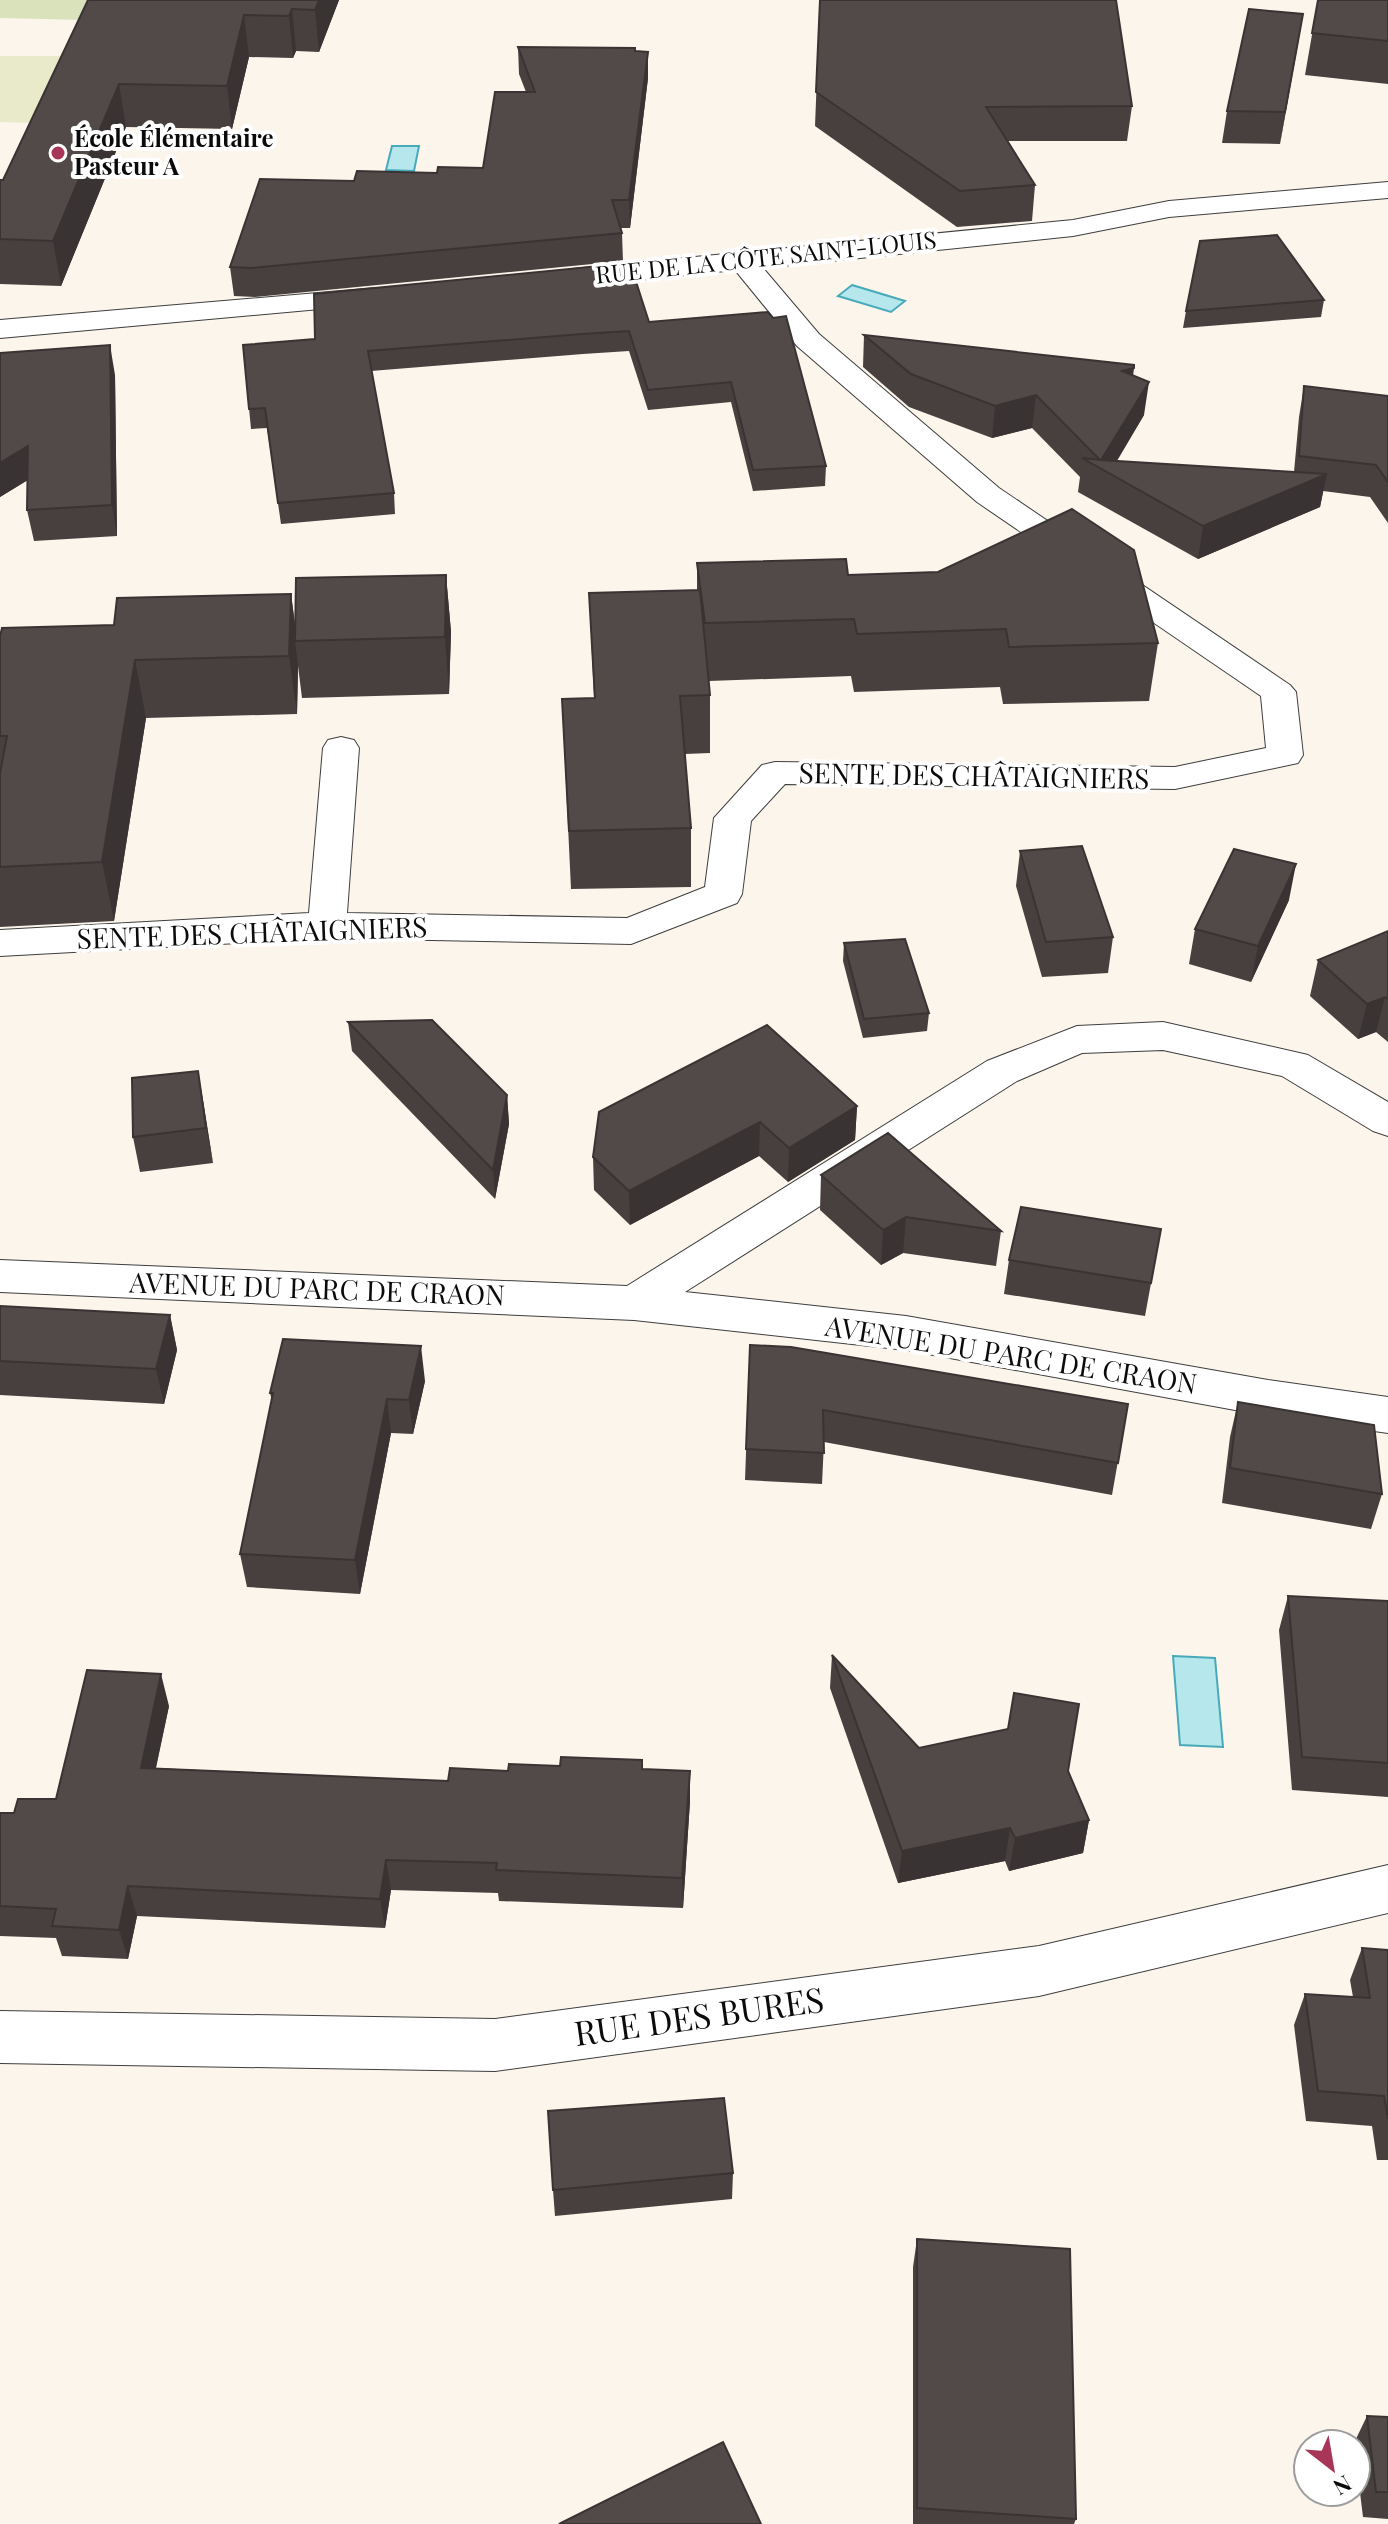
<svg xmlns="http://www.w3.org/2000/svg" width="1388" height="2524" viewBox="0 0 1388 2524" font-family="'Playfair Display',serif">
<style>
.green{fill:#d9e2ba}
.pitch{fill:#e8eaca}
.water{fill:#b6e7ed;stroke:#47aabb;stroke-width:2}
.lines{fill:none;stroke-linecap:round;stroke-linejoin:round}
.minor-casing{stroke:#3e3e3e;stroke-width:2}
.minor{fill:#fff;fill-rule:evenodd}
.wall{fill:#47403f}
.shaded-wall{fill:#393433}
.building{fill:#524a49;stroke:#393433;stroke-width:2}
.poi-dot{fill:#a83659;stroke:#fff;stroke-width:3}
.labels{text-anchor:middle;stroke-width:8;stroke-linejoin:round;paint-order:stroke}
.far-poi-label{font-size:24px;font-weight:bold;fill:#0b0b0b;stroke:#fff;text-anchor:start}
.far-street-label{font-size:24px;fill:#0b0b0b;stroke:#fff}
.street-label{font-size:28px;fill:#0b0b0b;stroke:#fff}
.near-street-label{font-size:34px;fill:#0b0b0b;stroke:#fff}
</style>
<rect width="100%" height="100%" fill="#fcf5eb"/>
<!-- green -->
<path class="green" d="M0 0H136L128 21 0 18Z"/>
<!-- pitch -->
<path class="pitch" d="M0 56H69L37 123 0 122Z"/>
<!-- water -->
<path class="water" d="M392 146H419L414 171 386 170Z
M852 285 905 301 891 312 838 296Z
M1173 1656 1215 1658 1223 1747 1180 1745Z"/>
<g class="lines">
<defs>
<path id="minor" d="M1388 182V198L1169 217 1073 236 763 268 819 334 999 488 1290 685 1296 692 1303 755 1298 763 1175 789 785 784 751 821 742 894 737 903 631 944 327 938 0 956V930L309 913 323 748 328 740 341 737 354 740 359 748 347 913 627 918 705 887 714 818 762 765 775 762 1175 767 1266 748 1261 696 977 502 797 346 735 270 572 287 562 284 557 278 562 272 572 269 1073 220 1169 201Z
M376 288 386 291 391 297 386 303 0 338V320Z
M1163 1022 1308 1055 1388 1102V1136L1373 1131 1282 1076 1163 1050 1082 1053 1017 1081 685 1292 906 1316 1268 1380 1388 1397V1433L1268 1416 906 1350 634 1320 0 1292V1260L627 1286 987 1061 1077 1026Z
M1388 1865V1913L1039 1996 495 2071 0 2063V2011L495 2019 1039 1946Z"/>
</defs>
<!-- minor casing -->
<use href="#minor" class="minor-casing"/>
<!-- minor -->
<use href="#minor" class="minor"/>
</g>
<!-- wall -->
<path class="wall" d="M88 0H339L319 52 296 51 293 58 249 57 232 129 126 127 61 286 0 284V180H3Z
M820 0 1132 106 1127 141H1008L1035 185 1032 221 957 227 815 126Z
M1318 0H1388V84L1305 75Z
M1303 14 1280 144 1222 143 1227 111Z
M518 47 635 51 648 78 630 228H621L622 233 623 261 255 297 234 296 230 267 354 181 483 168 526 92 519 74Z
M1324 300 1321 317 1183 328 1186 311Z
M768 312 826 466 825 486 753 491 731 402 648 410 629 351 583 354 371 371 394 493 395 514 281 524 267 428 251 429 243 345 649 322Z
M864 335 1133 376 1144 415 1117 461 1294 472 1299 417 1304 386 1388 396V523L1370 497 1323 491 1320 507 1198 559 1078 492 1080 477 1032 428 992 438 909 407 863 367Z
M0 353 115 375 117 536 34 541 27 510 28 480 0 497Z
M697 563 848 575 1158 643 1149 701 1003 704 1000 687 854 692 851 676 709 681 710 695V753L685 754 691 828V887L571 889 562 699 594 698 589 593 697 590Z
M446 575 451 632 449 694 302 698 298 666 297 714 146 718 114 921 0 927V636L114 625 291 594 295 624Z
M1020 851 1113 937 1108 973 1042 977 1016 886Z
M1289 900 1251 982 1189 964 1195 929Z
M1388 931V1042L1376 1032 1358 1039 1310 996 1318 960Z
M844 943 929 1013 927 1031 863 1038 843 961Z
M348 1022 507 1095 509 1124 495 1199 352 1051Z
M198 1071 213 1163 140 1172 133 1137Z
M857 1106 855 1140 788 1182 759 1156 630 1225 594 1190 593 1157 599 1112Z
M821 1175 1001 1231 996 1266 903 1253 881 1265 820 1210Z
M1161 1229 1145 1316 1004 1294 1009 1260Z
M0 1306 170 1315 177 1350 164 1404 0 1395Z
M750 1345 1128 1404 1112 1495 824 1442 822 1484 745 1480Z
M425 1381 413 1434 391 1433 360 1594 247 1587 240 1554 272 1401 270 1393Z
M1238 1402 1382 1494 1371 1529 1222 1503 1230 1437Z
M1288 1596 1388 1601V1797L1292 1790 1279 1630Z
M832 1655 919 1748 1068 1771 1089 1820 1083 1853 1009 1871 1005 1861 898 1883 830 1688Z
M169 1706 156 1768 448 1781 508 1771 560 1766 642 1769 690 1801 683 1908 499 1901 498 1893 391 1890 385 1928 137 1916 128 1959 62 1956 56 1938 0 1936V1813H14L56 1799Z
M1362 1948 1388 1950V2160H1377L1372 2126 1306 2121 1294 2025 1305 1994 1353 1997 1350 1980Z
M733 2173 732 2199 555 2216 553 2190Z
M917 2239 1076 2519 1074 2524H913V2267Z
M1367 2416 1388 2417V2519L1363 2517 1356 2460V2444L1354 2443Z"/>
<!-- shaded-wall -->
<path class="shaded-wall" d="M319 0H339L319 52 315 10Z
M292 9 296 51 293 58 289 16Z
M1303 14 1298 44 1280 144 1285 112Z
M244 15 249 57 232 129 227 86Z
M648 52V78L630 228 629 200Z
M119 84 126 127 61 286 53 241Z
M110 345 115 375 117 536 112 505Z
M1134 368 1130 401 1122 371Z
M1149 382 1144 415 1109 473 1101 460Z
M1036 395 1032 428 992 438 995 406Z
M28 446 34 476 0 497V463Z
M1327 474 1320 507 1198 559 1203 526Z
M446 575 451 632 449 694 445 637Z
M291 594 297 641H295L298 666 297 714 289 656Z
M135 660 146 718 114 921 102 862Z
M1296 864 1289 900 1251 982 1258 946Z
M1385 997 1376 1032 1358 1039 1367 1004Z
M198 1071 204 1106 213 1163 206 1128Z
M507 1095 509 1124 495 1199 493 1170Z
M857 1106 855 1140 788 1182 789 1148Z
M760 1122 759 1156 630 1225 629 1191Z
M906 1217 903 1253 881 1265 883 1230Z
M170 1315 177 1350 164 1404 156 1369Z
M421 1346 425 1381 413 1434 409 1400Z
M387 1399 391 1433 360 1594 355 1560Z
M161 1674 169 1706 149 1799 141 1768Z
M690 1771V1801L683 1908 682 1878Z
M1089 1820 1083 1853 1009 1871 1015 1838Z
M1010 1828 1005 1861 898 1883 902 1851Z
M386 1860 391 1890 385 1928 380 1899Z
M128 1886 137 1916 128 1959 119 1930Z"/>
<!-- building -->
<path class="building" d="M88 0H319L315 10 292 9 289 16 244 15 227 86 119 84 53 241 0 239V180H3Z
M820 0H1116L1132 106 986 107 1035 185 960 191 816 92Z
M1318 0H1388V41L1312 33Z
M1249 9 1303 14 1285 112 1227 111Z
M518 47 635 48V51L648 52 629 200H612L622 233 251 268 230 267 260 179 354 181 357 171 437 173 438 167 483 168 495 92H535Z
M1277 235 1324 300 1186 311 1200 241Z
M630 263 649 322 768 312 773 318 786 316 826 466 753 470 731 382 648 390 629 331 582 334 368 351 394 493 278 503 265 408 249 409 243 345 315 339 314 294Z
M864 335 1134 365V368L1122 371 1149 382 1101 460 1327 474 1203 526 1082 458 1100 460 1036 395 995 406 911 374Z
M110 345 112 505 27 510 28 446 0 463V353Z
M1304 386 1388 396V482L1376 465 1299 456Z
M1072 509 1134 550 1158 643 1009 647 1006 629 857 634 854 619 705 623 697 563 846 559 848 575 938 572Z
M446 575 445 637 295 641 296 578Z
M700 590 710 695 680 696 691 828 569 831 562 699 595 698 589 593Z
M291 594 289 656 135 660 102 862 0 867V773L7 736H0V636L2 628 114 625 117 598Z
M1082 846 1113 937 1046 942 1020 851Z
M1234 849 1296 864 1258 946 1195 929Z
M1388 931V999L1385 997 1367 1004 1318 960Z
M905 939 929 1013 864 1019 844 943Z
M432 1020 507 1095 493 1170 348 1022Z
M767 1025 857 1106 789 1148 760 1122 629 1191 593 1157 599 1112Z
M198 1071 206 1128 133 1137 132 1078Z
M888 1133 1001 1231 906 1217 883 1230 821 1175Z
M1021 1207 1161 1229 1151 1283 1009 1260Z
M0 1306 170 1315 156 1369 0 1361Z
M283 1339 421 1346 409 1400 387 1399 355 1560 240 1554 273 1393H270Z
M750 1345 791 1347 1128 1404 1118 1463 823 1410 824 1453 746 1449Z
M1238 1402 1374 1425 1382 1494 1230 1468Z
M1288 1596 1388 1601V1763L1302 1757Z
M832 1655 919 1748 1008 1729 1014 1693 1079 1704 1068 1771 1089 1820 1015 1838 1010 1828 902 1851Z
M87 1670 161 1674 141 1768 448 1781 450 1768 508 1771 509 1764 560 1766 561 1757 642 1760V1769L690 1771 682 1878 496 1870 497 1863 386 1860 380 1899 128 1886 119 1930 52 1926 56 1909 0 1906V1813H14L18 1799H56Z
M1362 1948 1388 1950V2119L1384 2096 1318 2091 1305 1994 1370 1998Z
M724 2098 733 2173 553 2190 548 2111Z
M917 2239 1070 2249 1076 2519 917 2508Z
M1367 2416 1388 2417V2492H1376Z
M723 2442 761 2524H559Z"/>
<!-- markers -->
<circle class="poi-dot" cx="58" cy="153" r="8"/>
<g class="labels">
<!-- far-poi labels -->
<g class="far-poi-label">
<text x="74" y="147">École Élémentaire<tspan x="74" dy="28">Pasteur A</tspan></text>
</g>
<!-- far-street labels -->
<g class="far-street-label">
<text transform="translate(766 258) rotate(-6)" y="8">RUE DE LA CÔTE SAINT-LOUIS</text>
</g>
<!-- street labels -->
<g class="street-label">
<text transform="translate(974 776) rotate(1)" y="10">SENTE DES CHÂTAIGNIERS</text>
<text transform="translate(252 933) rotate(-2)" y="10">SENTE DES CHÂTAIGNIERS</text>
<text transform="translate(317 1289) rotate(2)" y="10">AVENUE DU PARC DE CRAON</text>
<text transform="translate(1011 1355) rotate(9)" y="10">AVENUE DU PARC DE CRAON</text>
</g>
<!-- near-street labels -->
<g class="near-street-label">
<text transform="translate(699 2017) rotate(-8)" y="12">RUE DES BURES</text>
</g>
</g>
<!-- north arrow -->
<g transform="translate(1332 2468) rotate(149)"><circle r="38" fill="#ffffff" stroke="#9d9d9d" stroke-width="2"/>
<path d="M0-6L14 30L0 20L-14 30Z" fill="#a83659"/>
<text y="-12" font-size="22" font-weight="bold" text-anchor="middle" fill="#0b0b0b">N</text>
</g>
</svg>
